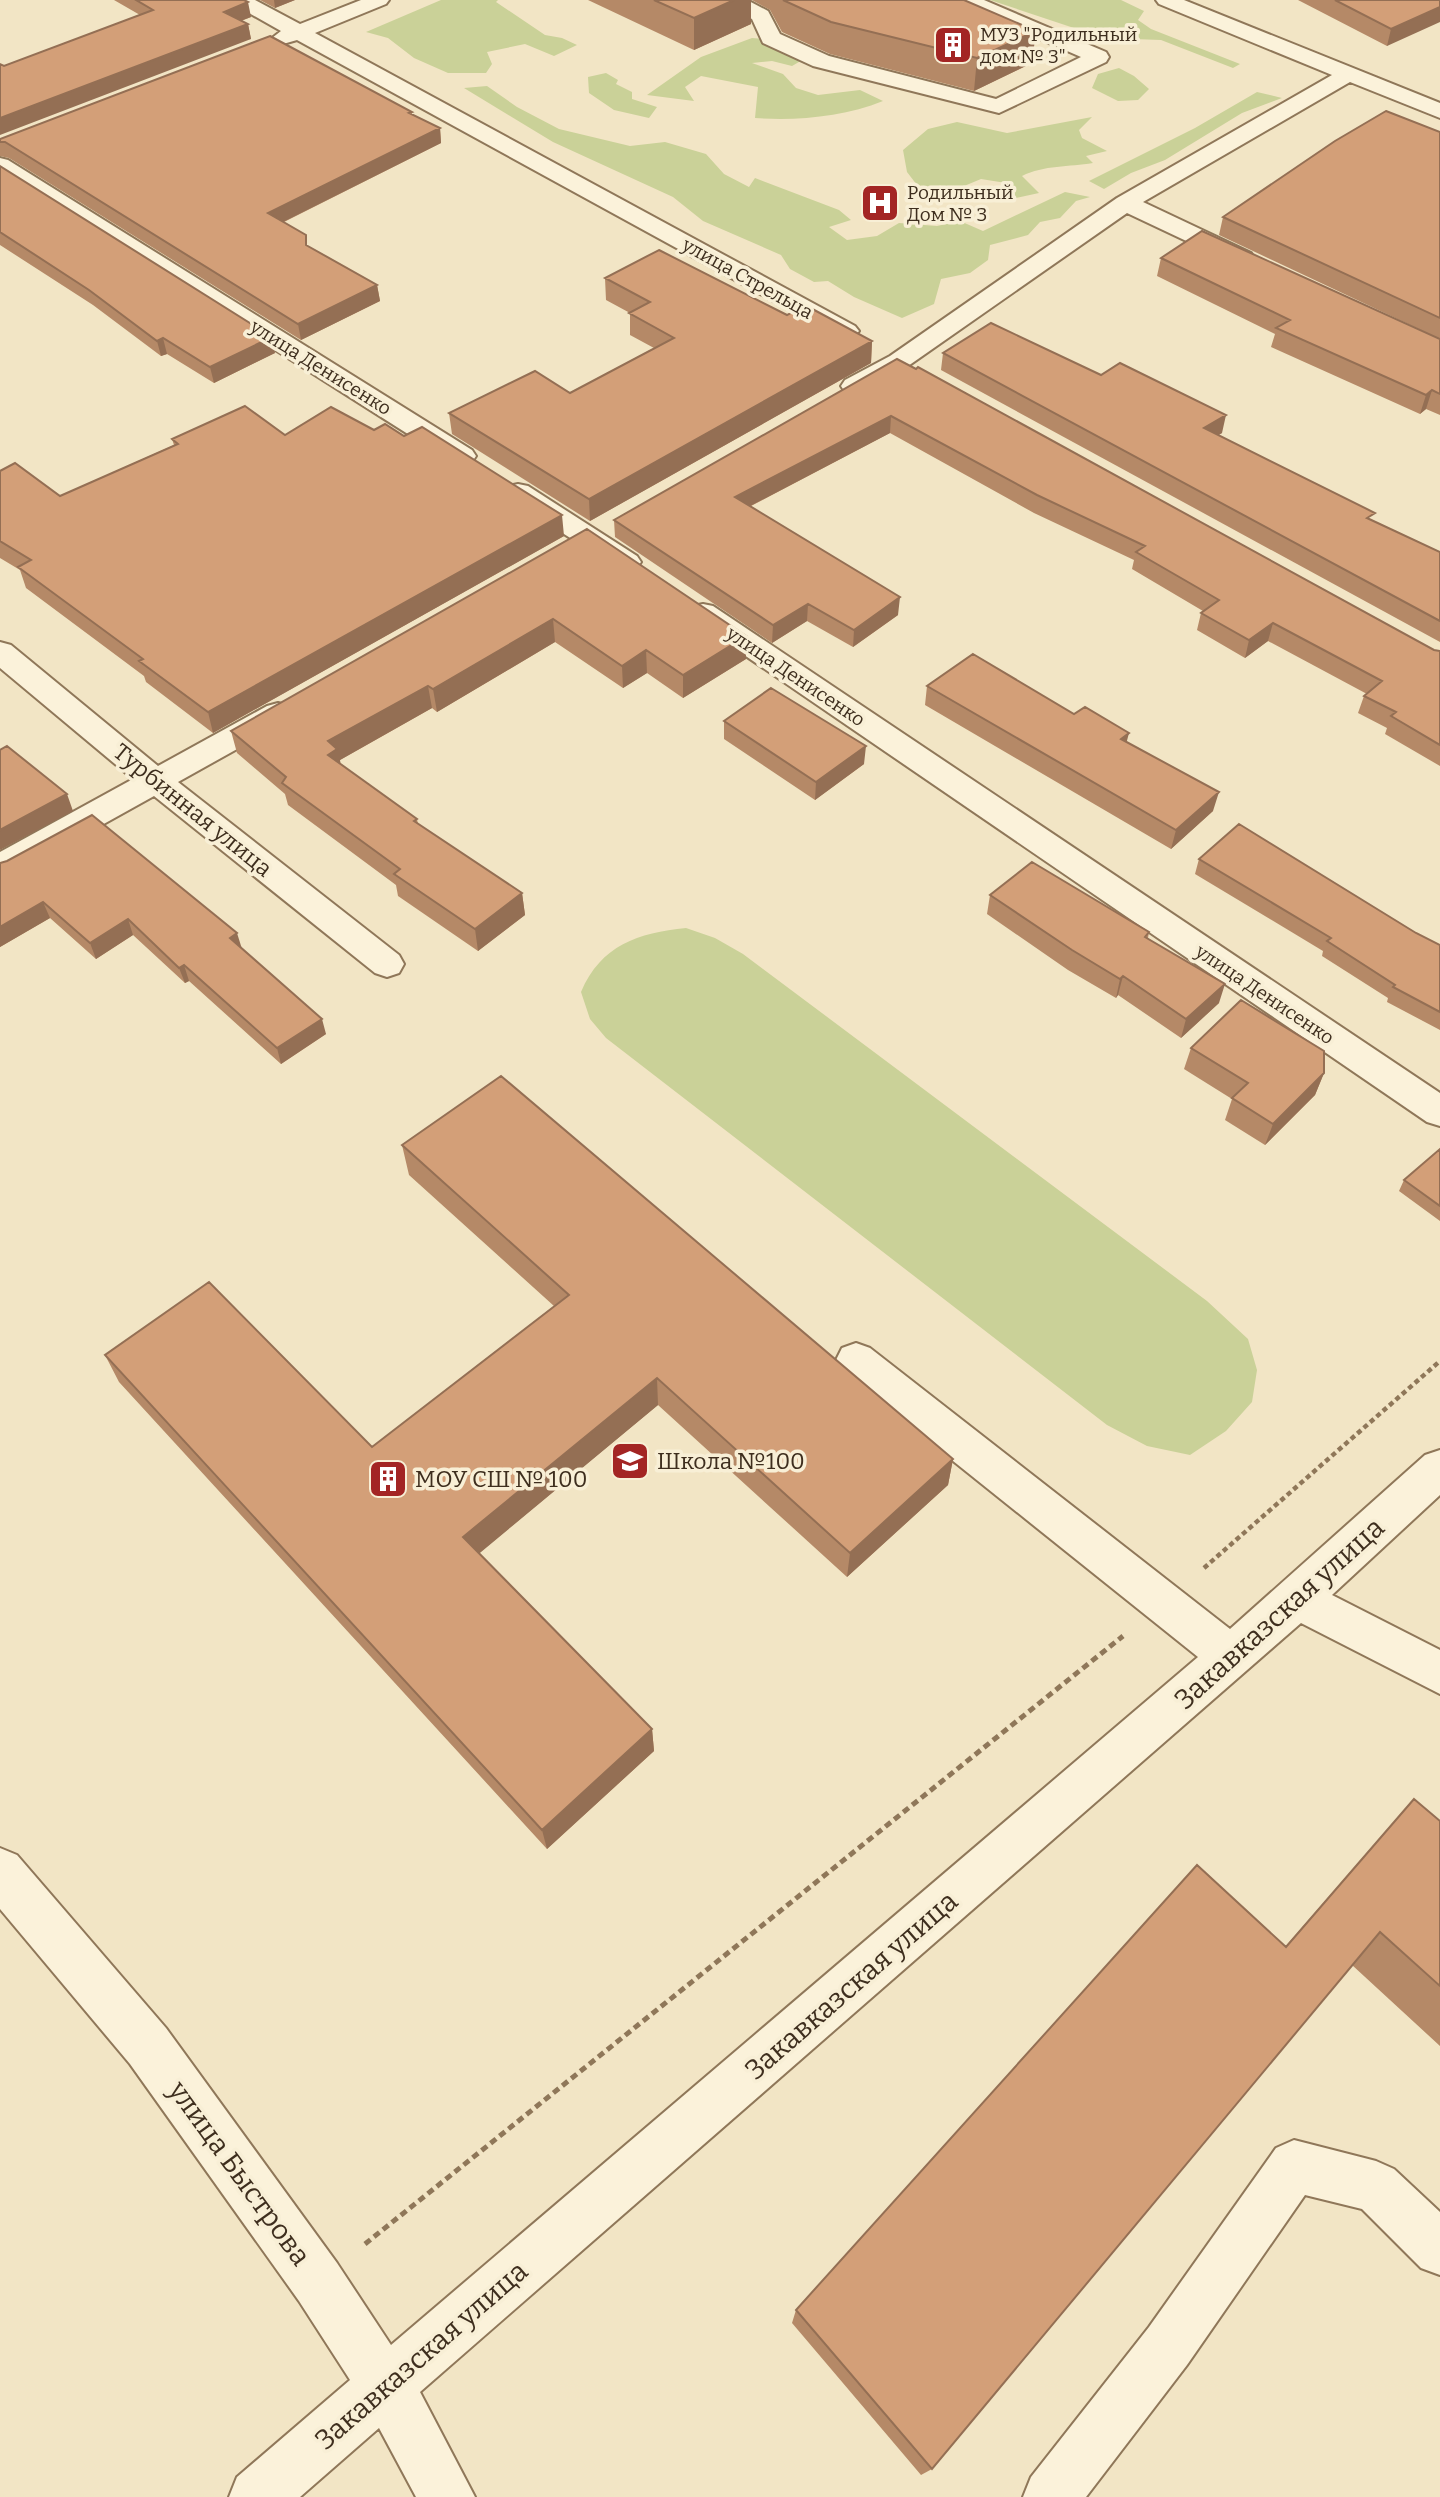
<svg xmlns="http://www.w3.org/2000/svg" width="1440" height="2497" viewBox="0 0 1440 2497" font-family="Bitter,serif">
<style>
.green{fill:#cad198}
.lines{fill:none;stroke-linecap:round;stroke-linejoin:round}
.minor-casing{stroke:#8f7759;stroke-width:4}
.path-far1{stroke:#8f7759;stroke-width:4.5;stroke-dasharray:5 3.5;stroke-linecap:butt}
.path{stroke:#8f7759;stroke-width:5;stroke-dasharray:7 4.5;stroke-linecap:butt}
.minor{fill:#fbf2da;fill-rule:evenodd}
.wall{fill:#b58967}
.shaded-wall{fill:#946f54}
.building{fill:#d39f78;stroke:#946f54;stroke-width:2}
.labels{text-anchor:middle;stroke-width:7;stroke-linejoin:round;paint-order:stroke}
.far-poi-label{font-size:19px;fill:#3e2e1e;stroke:#f8efd6;text-anchor:start}
.far-street-label{font-size:19px;fill:#3e2e1e;stroke:#f8efd6}
.street-label{font-size:23px;fill:#3e2e1e;stroke:#f8efd6}
.poi-label{font-size:23px;fill:#3e2e1e;stroke:#f8efd6;text-anchor:start}
.near-street-label{font-size:28px;fill:#3e2e1e;stroke:#f8efd6}
</style>
<rect width="100%" height="100%" fill="#f2e5c5"/>
<!-- green -->
<path class="green" d="M441 0H498L496 2 545 35 562 38 577 45 554 56 525 44 487 52 492 64 486 73H448L414 58 388 38 366 32Z
M990 0H1121L1144 11 1138 20 1151 29 1240 64 1233 68 1161 40 1104 38Z
M752 38 789 41 818 51 792 66 772 61 752 63 783 74 796 88 818 95 860 90 883 101C844 117 796 121 755 118L758 87 701 76 685 87 694 101 647 95 701 57Z
M1119 68 1134 76 1149 89 1138 100 1118 101 1092 88 1098 74Z
M606 73 618 80 616 84 632 92V99L657 107 649 118 614 110 589 93 588 77Z
M487 86 517 107 559 129 630 146 665 142 706 154 724 174 749 187 755 178 839 210 851 220 829 227 847 240 877 236 899 223 937 226 960 221 983 231 1065 192 1090 197 1076 201 1060 218 1040 222 1028 235 990 245 988 260 970 273 941 279 934 304 902 318 854 297 828 281 814 282 790 269 781 255 703 221 673 197 553 142 464 88Z
M1257 92 1282 98 1242 113 1165 160 1131 173 1104 189 1089 181 1195 128Z
M1092 117 1079 130 1082 138 1107 151 1086 156 1093 163C1069 167 1044 165 1022 176L1039 193 1016 198 1006 183 981 179 952 191 917 185 907 172 903 150 928 129 957 122 1007 133Z
M686 928 715 938 743 954 1207 1301 1248 1339 1257 1370 1252 1402 1226 1431 1190 1455 1147 1446 1107 1425 606 1038 590 1019 581 992C601 945 638 933 686 928Z"/>
<g class="lines">
<defs>
<path id="minor" d="M230 0H255L300 24 361 0H389L386 4 315 33 855 326 859 331 855 336 846 339 837 336 297 40 283 44 275 43 272 38 281 31 233 4Z
M721 0H747L768 11 780 34 829 56 996 99 1081 57 959 4 956 0H984L1106 52 1109 57 1106 62 999 113 813 66 763 43 752 19 724 4Z
M1156 0H1184L1440 103V118L1350 82 1143 202 1251 253 1254 258 1251 263 1242 265 1233 263 1127 213 908 366 863 392 854 394 845 392 841 386 845 380 890 356 1117 198 1332 75 1159 4Z
M0 158 8 160 472 450 476 456 472 462 462 464 452 462 0 175Z
M518 484 528 486 637 556 641 562 637 568 627 571 617 568 508 498 504 492 508 486Z
M703 604 713 606 1440 1093V1126L1427 1122 693 620 688 613 693 606Z
M0 642 11 645 158 766 267 706 278 703 289 706 293 713 289 720 178 782 399 955 404 964 399 973 387 977 375 973 154 796 12 875 0 879V852L133 779 0 668Z
M856 1343 870 1348 1230 1629 1425 1455 1440 1450V1495L1332 1595 1440 1650V1694L1301 1623 420 2392 475 2497H416L379 2428 300 2497H229L237 2477 350 2380 299 2301 130 2064 0 1909V1848L17 1855 166 2028 337 2263 391 2345 1198 1657 842 1372 836 1360 842 1348Z
M1294 2140 1376 2161 1394 2169 1440 2212V2275L1421 2268 1362 2209 1305 2195 1187 2365 1086 2497H1023L1031 2477 1149 2327 1276 2148Z"/>
</defs>
<!-- minor casing -->
<use href="#minor" class="minor-casing"/>
<!-- path-far1 -->
<path class="path-far1" d="M1204 1568 1440 1361"/>
<!-- path -->
<path class="path" d="M365 2244 1123 1636"/>
<!-- minor -->
<use href="#minor" class="minor"/>
</g>
<!-- wall -->
<path class="wall" d="M114 0H244L251 17 241 21 248 24 251 39 4 66 140 15Z
M260 0H295L275 8Z
M588 0H751V24L694 50Z
M752 0H964L1032 63 974 91 830 54 782 32 770 10Z
M1298 0H1440L1387 46Z
M412 112V115L440 128 441 143 284 222 308 246 377 285 380 301 301 340 9 158 0 156V139Z
M1440 132V339L1219 235 1223 217Z
M0 166 275 353 214 383 167 354 161 356 93 305 0 245Z
M1161 258 1440 339V415L1426 409 1420 414 1271 347 1275 334 1157 276Z
M605 278 787 315 872 341 871 363 590 521 452 434 449 413 570 393 654 348 630 335V313L606 300Z
M943 353 1222 433 1218 435 1372 520 1440 552V642L941 370Z
M897 359 1434 650 1440 651V766L1385 734 1387 728 1358 713 1364 696 1367 694 1268 641 1245 658 1197 630 1201 613 1203 611 1132 569 1134 560 1034 513 890 433 751 506 898 615 853 647 807 621 772 643 615 537 614 520Z
M285 435 564 536 213 733 146 682 144 676 26 588 20 570 0 558V471L60 496 174 445 172 439Z
M587 529 746 659 683 698 647 673 623 688 555 642 437 712 432 708 340 760V764L417 819 418 824 522 893 525 915 478 951 398 896 396 885 288 805 285 794 237 753 231 731Z
M927 686 1074 714 1127 742 1213 811 1171 849 925 705Z
M724 721 864 764 815 800 724 739Z
M1199 859 1416 933 1440 945V1030L1387 1002 1388 998 1322 956 1323 951 1195 874Z
M0 863 242 948 326 1034 281 1064 189 981 185 983 133 935 96 959 50 918 0 947Z
M990 895 1149 932 1148 938 1219 1003 1181 1038 1118 995 1116 998 1068 970 987 914Z
M1191 1048 1324 1073 1315 1095 1265 1145 1225 1120 1232 1099 1184 1069Z
M402 1145 953 1459 948 1485 847 1577 658 1405 479 1553 652 1729 654 1751 547 1849 119 1382 105 1355 372 1447 554 1306 409 1175Z
M1440 1149V1221L1399 1191 1404 1180Z
M1414 1799 1440 1821V2046L1352 1965 932 2469 921 2475 792 2323 796 2310 1285 1947Z"/>
<!-- shaded-wall -->
<path class="shaded-wall" d="M274 0H295L275 8Z
M734 0H751V24L694 50V18Z
M248 2 251 17 227 26 224 12Z
M1440 7V22L1387 46 1391 29Z
M248 24 251 39 0 135V118Z
M1036 31 1032 63 974 91 977 58Z
M440 128 441 143 271 228 268 213Z
M377 285 380 301 301 340 298 324Z
M272 337 275 353 214 383 210 367Z
M163 338 167 354 161 356 157 341Z
M872 341 871 363 590 521 589 499Z
M1432 390 1426 409 1420 414 1426 395Z
M1226 415 1222 433 1200 446 1204 428Z
M891 416 890 433 735 514V497Z
M562 515 564 536 213 733 208 712Z
M900 597 898 615 853 647 854 630Z
M808 604 807 621 772 643 773 625Z
M553 619 555 642 437 712 433 689Z
M1273 623 1268 641 1245 658 1249 640Z
M746 636V659L683 698V675Z
M646 650 647 673 623 688 622 666Z
M428 686 432 708 340 760 342 772 328 755V741Z
M1129 733 1124 752 1121 739Z
M866 746 864 764 815 800 816 782Z
M1219 792 1213 811 1171 849 1176 830Z
M67 794 73 811 0 850V830Z
M522 893 525 915 478 951 475 929Z
M43 902 50 918 0 947V927Z
M128 919 133 935 96 959 90 943Z
M237 933 242 949 230 938Z
M184 965 189 981 185 983 179 968Z
M1123 976 1118 995 1116 998 1120 979Z
M1225 984 1219 1003 1181 1038 1186 1019Z
M322 1019 326 1034 281 1064 277 1048Z
M1324 1073 1315 1095 1265 1145 1273 1124Z
M657 1378 658 1405 469 1562 463 1537Z
M953 1459 948 1485 847 1577 850 1553Z
M652 1729 654 1751 547 1849 542 1830Z"/>
<!-- building -->
<path class="building" d="M136 0H244L248 2 224 12 248 24 0 118V64L4 66 153 10Z
M654 0H734L694 18Z
M783 0H964L1036 31 977 58 831 22Z
M1335 0H1440V7L1391 29Z
M270 36 412 112 409 113 440 128 268 213 306 235V245L377 285 298 324 5 142H0V139Z
M1386 111 1440 132V318L1223 217 1335 141Z
M0 166 272 337 210 367 163 338 157 341 89 290 0 232Z
M1202 231 1440 339V394L1432 390 1426 395 1276 328 1290 320 1161 258Z
M659 250 787 315 805 305 872 341 589 499 449 413 535 371 570 393 674 338 629 313 650 302 605 278Z
M991 323 1101 375 1120 363 1226 415 1204 428 1375 513 1367 518 1440 552V621L943 353Z
M897 359 916 369 918 367 1434 650 1440 651V745L1391 716 1396 712 1364 696 1382 681 1273 623 1249 640 1201 613 1219 600 1136 552 1145 546 1037 495 891 416 735 497 900 597 854 630 808 604 773 625 614 520Z
M245 406 285 435 331 407 374 430 385 424 404 436 422 427 562 515 208 712 139 661 143 659 18 567 31 560 0 541V471L15 463 60 496 178 444 172 439Z
M587 529 746 636 683 675 646 650 622 666 553 619 433 689 428 686 328 741 337 749 328 755 417 819 414 821 522 893 475 929 394 874 400 869 282 783 286 777 231 731Z
M973 654 1074 714 1085 707 1129 733 1121 739 1219 792 1176 830 927 686Z
M771 688 866 746 816 782 724 721Z
M7 746 67 794 0 830V750Z
M92 815 237 933 230 938 322 1019 277 1048 184 965 179 968 128 919 90 943 43 902 0 927V863L7 861Z
M1239 824 1416 933 1440 945V1012L1393 987 1395 985 1327 941 1331 938 1199 859Z
M1032 862 1149 932 1145 937 1225 984 1186 1019 1123 976 1120 979 1072 950 990 895Z
M1241 1000 1324 1051V1073L1273 1124 1232 1098 1248 1083 1191 1048Z
M501 1076 953 1459 850 1553 657 1378 463 1537 652 1729 542 1830 105 1355 209 1282 372 1447 569 1295 402 1145Z
M1440 1149V1206L1404 1180Z
M1414 1799 1440 1821V1986L1380 1932 932 2469 796 2310 1197 1865 1286 1947Z"/>
<!-- icons -->
<defs>
<symbol id="building-square" viewBox="-11 -11 22 22"><rect x="-9" y="-9" width="18" height="18" rx="4" fill="#a32524" stroke="#f8efd6"/><path d="M-4-6H4V6H1V3H-1V6H-4ZM-2.5-4.3h1.7v1.8h-1.7ZM.8-4.3h1.7v1.8H.8ZM-2.5-1h1.7V.8h-1.7ZM.8-1h1.7V.8H.8Z" fill="#fff"/></symbol>
<symbol id="hospital-square" viewBox="-11 -11 22 22"><rect x="-9" y="-9" width="18" height="18" rx="4" fill="#a32524" stroke="#f8efd6"/><path d="M-5-5h3v3.5h4V-5h3V5h-3V1.5h-4V5h-3Z" fill="#fff"/></symbol>
<symbol id="school-square" viewBox="-11 -11 22 22"><rect x="-9" y="-9" width="18" height="18" rx="4" fill="#a32524" stroke="#f8efd6"/><path d="M0-5L7-2L0 1L-7-2ZM-4 1L0 2.5L4 1V4Q0 6-4 4Z" fill="#fff"/></symbol>
</defs>
<g fill-rule="evenodd">
<use href="#building-square" x="931" y="23" width="44" height="44"/>
<use href="#hospital-square" x="858" y="181" width="44" height="44"/>
<use href="#school-square" x="608" y="1439" width="44" height="44"/>
<use href="#building-square" x="366" y="1457" width="44" height="44"/>
</g>
<g class="labels">
<!-- far-poi labels -->
<g class="far-poi-label">
<text x="980" y="41">МУЗ "Родильный<tspan x="980" dy="22">дом № 3"</tspan></text>
<text x="907" y="199">Родильный<tspan x="907" dy="22">Дом № 3</tspan></text>
</g>
<!-- far-street labels -->
<g class="far-street-label">
<text transform="translate(748 278) rotate(29)" y="7">улица Стрельца</text>
<text transform="translate(321 367) rotate(32)" y="7">улица Денисенко</text>
<text transform="translate(796 676) rotate(34)" y="7">улица Денисенко</text>
<text transform="translate(1265 994) rotate(34)" y="7">улица Денисенко</text>
</g>
<!-- street labels -->
<g class="street-label">
<text transform="translate(193 810) rotate(39)" y="8">Турбинная улица</text>
</g>
<!-- poi labels -->
<g class="poi-label">
<text x="657" y="1469">Школа №100</text>
<text x="415" y="1487">МОУ СШ № 100</text>
</g>
<!-- near-street labels -->
<g class="near-street-label">
<text transform="translate(1279 1613) rotate(-42)" y="10">Закавказская улица</text>
<text transform="translate(851 1985) rotate(-41)" y="10">Закавказская улица</text>
<text transform="translate(240 2173) rotate(54)" y="10">улица Быстрова</text>
<text transform="translate(421 2355) rotate(-41)" y="10">Закавказская улица</text>
</g>
</g>
</svg>
